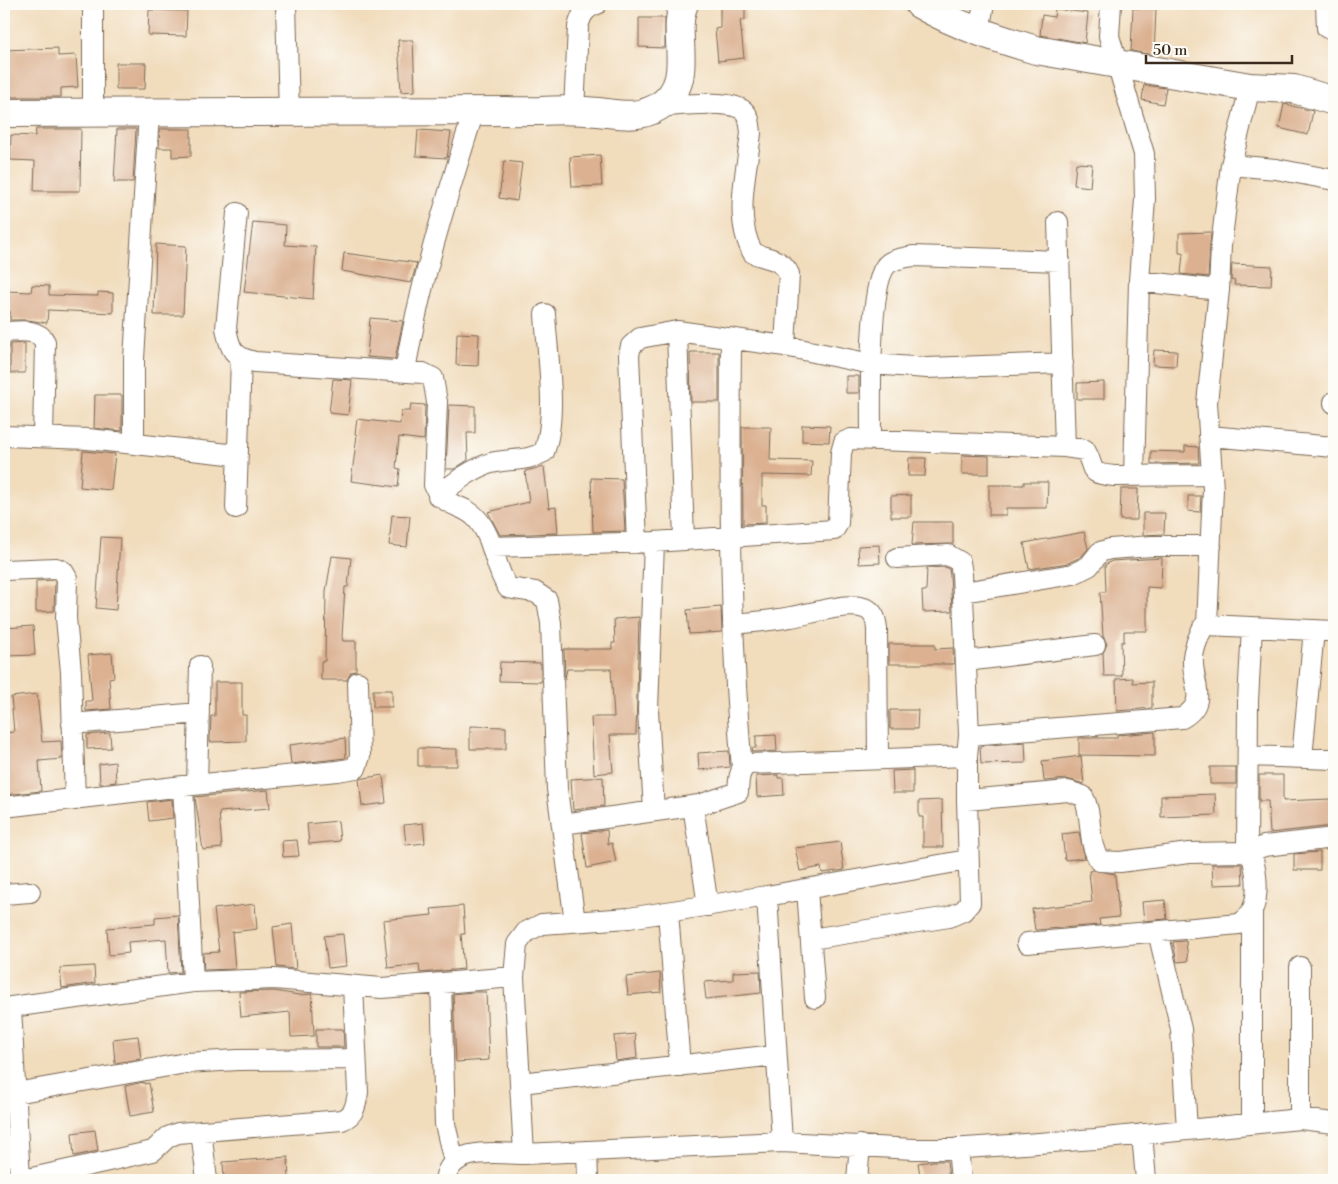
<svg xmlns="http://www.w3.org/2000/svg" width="1338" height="1184" viewBox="0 0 1338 1184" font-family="'Libre Bodoni',serif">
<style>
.building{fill:#dbb191}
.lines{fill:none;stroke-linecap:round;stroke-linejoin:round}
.street-casing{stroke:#7b6855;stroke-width:22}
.secondary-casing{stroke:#7b6855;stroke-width:30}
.street{stroke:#fff;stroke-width:20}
.secondary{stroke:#fff;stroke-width:28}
</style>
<rect width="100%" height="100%" fill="#fdfcf7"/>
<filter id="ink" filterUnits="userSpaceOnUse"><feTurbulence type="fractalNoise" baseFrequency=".02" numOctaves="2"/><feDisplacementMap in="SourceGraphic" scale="10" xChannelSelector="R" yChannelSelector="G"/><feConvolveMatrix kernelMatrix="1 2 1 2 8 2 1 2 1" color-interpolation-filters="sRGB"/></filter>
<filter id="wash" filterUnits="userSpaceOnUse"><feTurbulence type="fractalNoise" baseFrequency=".0096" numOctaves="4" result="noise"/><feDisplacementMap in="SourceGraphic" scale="20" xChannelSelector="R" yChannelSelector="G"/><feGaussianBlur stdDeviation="1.12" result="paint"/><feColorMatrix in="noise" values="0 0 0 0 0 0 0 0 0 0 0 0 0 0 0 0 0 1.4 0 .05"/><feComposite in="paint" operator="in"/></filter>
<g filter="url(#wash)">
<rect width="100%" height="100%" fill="#f1dcbc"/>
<g id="blocks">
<!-- building -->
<path class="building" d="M720 4H745V20H740L744 58 718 61 715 29 720 28Z
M1133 8 1156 9 1154 55 1131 51Z
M1055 9 1088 13 1085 43 1040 35 1042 15 1054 17Z
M149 10 187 11 186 36 148 35Z
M639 18H665V48L639 47Z
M398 40H413L415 91 401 92Z
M58 48V56L76 55 78 87 61 88V97H4V50Z
M116 63H146L145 89H116Z
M1144 85 1166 88 1163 104 1142 100Z
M1284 104 1313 111 1308 135 1279 128Z
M36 129H81L80 191H34L35 161 10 160 11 135 35 136Z
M117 129H136L133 182H114Z
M160 129H191V156L172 157V148H159Z
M418 130 451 132 447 158 416 156Z
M600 155 602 186 572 187 570 157Z
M504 161 522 163 517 201 499 198Z
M1076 163 1092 164 1090 187 1074 185Z
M253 222 286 225 285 245 316 247 313 299 244 292Z
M1211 232 1208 277 1181 274 1183 253H1179V233Z
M156 244 186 246 183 315H154Z
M344 253 417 263 411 283 342 271Z
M1232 264 1272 266 1271 286 1234 285 1235 281 1231 280Z
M32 285 49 286V295L98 296V292L113 293V313L48 310 47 323 28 320H10V311H4V291L31 292Z
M370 318 403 321 395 359 367 357Z
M457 333 479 334 478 366 456 365Z
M25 343V373H10V344Z
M1154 350 1177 351 1176 366 1153 365Z
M690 352H719V402H691Z
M846 376H859V393H846Z
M333 379 352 380 348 415 329 413Z
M1104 382V399H1077V383Z
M95 395H122V431L94 428Z
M411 404 425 405 424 440 399 437 396 468 400 469 398 487 351 481 357 435 355 434 357 419 400 424 401 411H410Z
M449 405 475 406V433H467L468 460 454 469H446Z
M802 425 830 426 829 442 802 441Z
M742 427H771L770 460 812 461 811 476 762 475V505H766V523L743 524Z
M1185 446 1198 447 1199 463 1151 464V451L1185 452Z
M83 451 115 454 111 490 80 487Z
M962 455 989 456V474H962Z
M909 458H926L925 476H908Z
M544 467 549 508 556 507 558 533 500 535 488 512 529 502 525 471Z
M591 478 622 479 625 531 593 532Z
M1024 482H1048L1047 508H1006V515H989V485H1024Z
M1121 489H1138L1137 520H1120Z
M911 495V517H891V496Z
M1188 496H1201L1200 512 1188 511Z
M1143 513H1165L1164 534 1143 535Z
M392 515 410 516 407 547 389 545Z
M914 522H953V544L912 545Z
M1084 532 1088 549 1081 557 1068 563 1029 569 1024 543Z
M101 537 120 538 116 610 96 608Z
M879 545 880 563 859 564 858 546Z
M332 556 351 558 348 587H345L342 637 343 641H356V671L351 672 347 680H321V661H325L326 591Z
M1162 558 1161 588 1147 587V631H1124V642H1121L1122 676H1104L1103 653 1107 644 1103 636 1100 592H1106L1105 565 1112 561Z
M945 567 949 569 950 575 952 611 923 612 922 591H926L927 568Z
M55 580 54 611 36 612V581Z
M721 607 722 632 689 634 687 610Z
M639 617 636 735H610L613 772 594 774 591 717H614L611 669H567L565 679 564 649H612V643H615L614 619Z
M33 626 35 655 7 656 5 628Z
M889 644H935V649L953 648 954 664H889Z
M112 653 114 677 109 678 111 709 86 711V701H92L88 655Z
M500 662 541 663V682L499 681Z
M1133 678V683L1152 682V708L1117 711 1116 679Z
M215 682H242V715H246V741L210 742 211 716H215Z
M373 690H392V707H373Z
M37 694 42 742 61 741 62 759 39 761 41 791 4 795V733L14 732 11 697Z
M890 710H918L917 729H890Z
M470 726 506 727V749H470Z
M1155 732V756L1079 755V738H1117V735Z
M110 733 111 748 87 749V735Z
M776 735 777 751 753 752 752 748H756V736Z
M345 738 346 758 291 764 289 745Z
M1025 742 1026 763 981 764 980 746Z
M418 748 457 749V766H418Z
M729 751 730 767 699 770 698 753Z
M1081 756 1084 784 1067 779 1044 781 1042 761Z
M115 762 116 782 100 784 99 764Z
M1210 767H1236V784H1210Z
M913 770V793H893L892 771Z
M383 775 386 803 362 806 359 779Z
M778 775V778H783L784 795 757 797 756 776Z
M1259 775H1283V801L1331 799 1332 826 1270 833 1268 801H1259Z
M603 777 604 806 573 810 571 779Z
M268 790 270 808 219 812 222 848 203 850 195 797Z
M1215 794 1216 815 1161 817V796Z
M172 799 173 818 149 821 147 802Z
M942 800 943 847H923V817H919V801Z
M338 821 340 841 309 844 307 824Z
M423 823 425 843 406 845 404 825Z
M607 830 608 844 612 843 616 862 587 868 582 833Z
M1079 832 1085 858 1065 860 1062 834Z
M297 840 299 856 283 857 282 841Z
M840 842 844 870 822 873 821 867 800 871 795 848Z
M1320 852V870H1294V854Z
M1212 864H1242L1243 884 1213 885Z
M1093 870 1115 874 1119 917 1099 919 1100 925 1035 930 1032 909 1092 902 1089 871Z
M1165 900 1167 919 1144 921 1142 902Z
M255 904 257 929 232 932 235 969 204 970 203 953 219 952 214 909Z
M463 906 465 934H461L464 969 420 973 419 964 388 968 383 920 432 915 431 909Z
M178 915 181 972 168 973 166 939 128 942 129 953 109 955 107 928 155 924V917Z
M292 924 296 969 277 967 273 927Z
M343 934 346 966 328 968 324 936Z
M1186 941 1188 961 1177 962 1173 942Z
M94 966 95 983 62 988 60 968Z
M760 971 761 993 706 999 704 982 733 980V972Z
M660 973 661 992 628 995 626 977Z
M274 991 299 995 312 994 314 1036 291 1037 290 1012 241 1017 239 992Z
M473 992H486L489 1060 456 1062 453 994Z
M316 1029H343L344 1047H316Z
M635 1034 637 1058 616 1061 614 1036Z
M138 1036 141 1059 115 1063 113 1039Z
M144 1082V1084L149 1083 154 1112 130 1116 125 1086Z
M95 1130 98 1151 74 1156 72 1133Z
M288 1157 289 1180H266V1178L224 1180 223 1162Z
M933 1161H947L949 1180H921L918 1163Z"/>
</g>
</g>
<g filter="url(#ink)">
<use href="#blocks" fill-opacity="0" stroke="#7b6855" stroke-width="1"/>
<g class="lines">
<defs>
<path id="street" d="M93 4V113
M286 4 289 113
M1111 4 1109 36 1144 154 1145 199 1139 281 1219 290
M1326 4 1327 28
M979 31 984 4
M1250 87 1231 165 1276 169 1334 180
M657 107C677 106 729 98 744 111 750 117 750 125 751 133 747 171 733 218 753 253 767 259 782 258 789 274L785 346
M574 111 578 27C581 15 585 8 597 4
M1231 165 1221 246 1219 290 1207 403 1213 489 1207 625 1334 631
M237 213 226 328C230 350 233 357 255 362L423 373 433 378 437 402 434 485C444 510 464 502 478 520 494 539 494 567 508 588L535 592 547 600 551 623 557 789 575 922
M1058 222 1065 447
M677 331 684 540
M4 332C17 332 38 327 45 342L43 437
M731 338C730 482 729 625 742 768
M405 371C420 282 447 197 474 111
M1334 402V403
M4 436 88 439 238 455
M1209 436 1334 447
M871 439C871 407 868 291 885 267 890 259 904 258 913 256L1060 261
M134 443V359L149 113
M1134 476 1139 281
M438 496C454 483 471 469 491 463 511 458 526 462 544 452 558 415 547 353 545 314
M236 508 241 359
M654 542 648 710 654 811
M637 543 629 355 631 346 640 338 677 331 785 346 871 364 927 368 1063 363
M492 547 654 542 834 530 838 523 841 453 844 442 851 439 1065 447 1085 450C1097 470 1085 473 1114 476L1212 475
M4 570 56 568 63 571 67 578 66 618 71 672 75 800
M963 592 1073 574 1089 566 1100 552 1110 549 1152 546H1211
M733 624C752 622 771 621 791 617 810 614 845 602 864 608 874 611 876 619 877 629L878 758
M1252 627 1248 701 1247 853 1264 846 1334 838
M966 661 1095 645
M72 724 199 713
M969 735 1182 718C1210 702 1191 682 1193 657 1194 646 1199 636 1203 627L1207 625
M967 756V800L1068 791 1083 796C1094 816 1086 842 1100 861L1120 862 1189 853 1244 852 1252 856C1258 877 1262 912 1239 924L1027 943
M1248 756 1334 759
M1302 758 1314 630
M197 784 200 666
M4 807 183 786
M562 824 699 805
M807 889 815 998
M4 894 30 892
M708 906 694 812 699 805 738 792C739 780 738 771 748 764L967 756 969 735 962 574 960 562 948 555 897 558
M668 912 680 1066
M1158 932 1181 1029 1187 1130
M811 939 949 917 963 911 970 903 967 800
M1300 967V1119
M514 977 517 944 526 932 542 924 629 918 767 896
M193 982 183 786 337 771 356 768 360 756 358 682
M441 983 445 1124 454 1162
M11 1007 20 1180
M4 1008 193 982 274 979 382 988 514 977 524 1154 782 1142 914 1149H951L1095 1139 1300 1119 1334 1123
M520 1083 776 1055
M4 1095 186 1063 238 1060 356 1059
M1252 1123V913
M201 1131 207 1180
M1142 1134 1146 1180
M782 1142 767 896 967 860
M958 1148 961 1180
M587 1151 588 1180
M23 1180 153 1151 168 1137 178 1133 342 1120C355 1115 356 1105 358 1092L353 986
M445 1180C451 1145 497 1154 524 1154
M857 1180 860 1145"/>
<path id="secondary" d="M919 4C955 25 996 38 1036 50L1250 87 1294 89 1334 101
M4 113C182 113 361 113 540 111 559 110 579 110 598 112 619 114 638 119 658 107 698 82 670 36 684 4"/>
</defs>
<!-- street casing -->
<use href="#street" class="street-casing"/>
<!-- secondary casing -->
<use href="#secondary" class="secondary-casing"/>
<!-- street -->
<use href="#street" class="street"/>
<!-- secondary -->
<use href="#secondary" class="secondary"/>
</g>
</g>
<!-- margin -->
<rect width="1338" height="1184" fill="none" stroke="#fdfcf7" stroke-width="20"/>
<!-- scale -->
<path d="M1146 55v8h146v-8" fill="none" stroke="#3b2a1e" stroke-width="2.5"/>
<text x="1153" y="55" font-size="15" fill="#3b2a1e" stroke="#fdfcf7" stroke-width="4" paint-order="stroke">50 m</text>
</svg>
